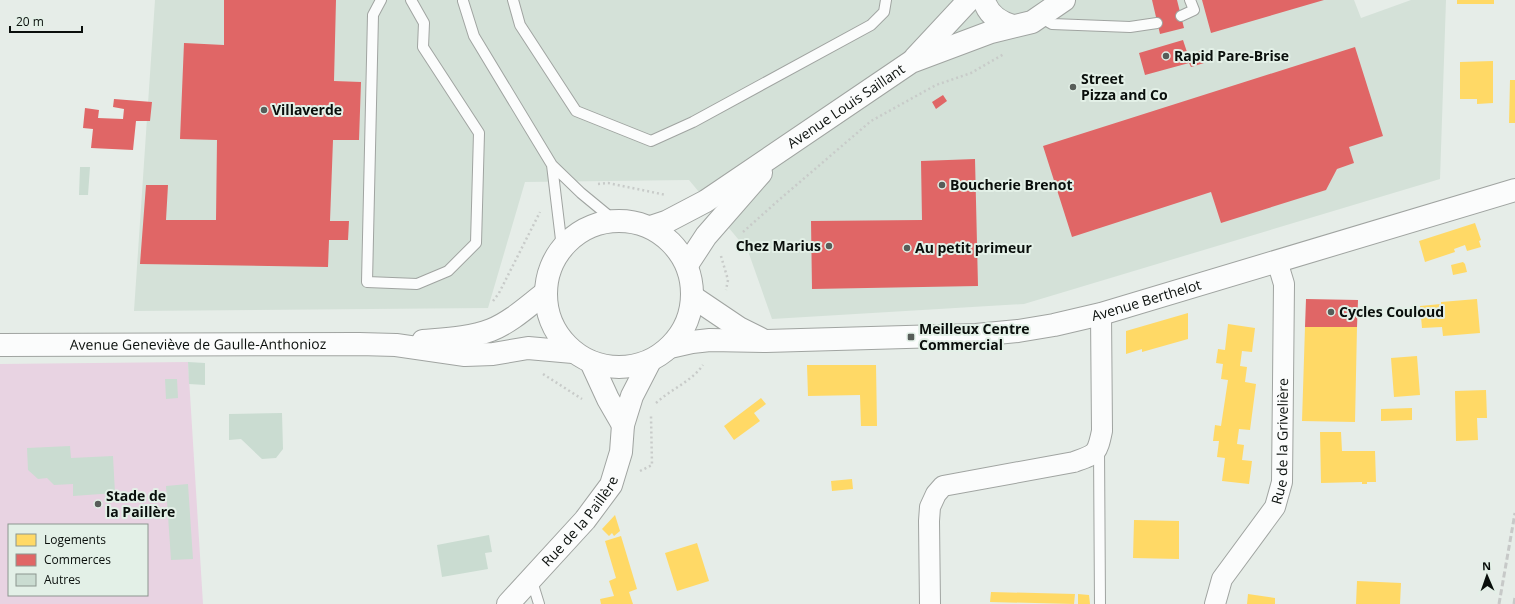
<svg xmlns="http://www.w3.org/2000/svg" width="1515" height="604" viewBox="0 0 1515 604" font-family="'Open Sans',sans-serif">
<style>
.built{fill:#d4e1d8}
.pitch{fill:#e8d3e2;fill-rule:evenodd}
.homes{fill:#ffd966}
.shops{fill:#e06666}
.building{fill:#cadcd1}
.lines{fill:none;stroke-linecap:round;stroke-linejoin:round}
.service-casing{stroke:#a0a4a1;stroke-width:12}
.minor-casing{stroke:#a0a4a1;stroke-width:22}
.tertiary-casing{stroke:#a0a4a1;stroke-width:24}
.secondary-casing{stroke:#a0a4a1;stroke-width:24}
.path{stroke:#c8cbc9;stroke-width:2.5;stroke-dasharray:2 3;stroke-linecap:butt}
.service{stroke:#fbfcfc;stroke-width:10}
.minor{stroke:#fbfcfc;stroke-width:20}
.tertiary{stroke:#fbfcfc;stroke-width:22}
.secondary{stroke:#fbfcfc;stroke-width:22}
.rail{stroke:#c7c9c8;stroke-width:3;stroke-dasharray:6 3;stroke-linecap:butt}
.poi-dot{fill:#575d59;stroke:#e3f0e7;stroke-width:1.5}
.labels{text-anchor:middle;stroke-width:4;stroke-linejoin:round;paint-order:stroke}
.poi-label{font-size:14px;font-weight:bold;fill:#0a0f0c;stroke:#e3f0e7;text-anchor:start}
.street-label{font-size:14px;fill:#0a0f0c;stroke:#e3f0e7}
</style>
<rect width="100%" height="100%" fill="#e6ede8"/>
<!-- built -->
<path class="built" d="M155 0H1354L1361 18 1411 0H1446L1440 179 1024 304 772 319 748 251 689 180 525 182 488 308 134 311Z"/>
<!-- pitch -->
<path class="pitch" d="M188 362 203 604H0V364ZM9 525H147V595H9Z"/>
<!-- homes -->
<path class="homes" d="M1457 0H1494V4H1457Z
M1493 61V103L1477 104V99H1460V62Z
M1510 80H1515V123H1509Z
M1475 223 1481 240 1479 241 1481 247 1467 251 1465 245 1454 249 1455 252 1425 262 1419 241Z
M1463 262 1465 264 1467 272 1453 275 1451 265Z
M1477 299 1480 333 1443 336 1442 327 1422 328 1420 306 1441 304V302Z
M1188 313V339L1142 352V349L1126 354V331Z
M1228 324 1255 328 1252 352 1242 351 1240 366 1247 367 1245 382 1256 384 1250 430 1239 429 1237 444 1244 445 1242 460 1252 461 1249 484 1222 481 1225 458 1217 457 1219 441H1213L1215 425 1221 426 1228 380 1221 379 1223 364 1216 363 1218 349 1225 350Z
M1305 327H1357L1355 422 1302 421Z
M1417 356 1420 395 1394 397 1391 358Z
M807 365H876L877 426H861L860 395 808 396Z
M1486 390 1487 418H1477L1478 440 1456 441 1455 391Z
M761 398 766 404 754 413 760 421 734 440 724 426Z
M1412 408V420L1381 421V409Z
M1320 432H1341L1342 451H1375L1376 482H1367V484H1362V482L1321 483Z
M852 479 853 489 832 491 831 481Z
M615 515 620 531 614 536 612 533 609 536 602 529Z
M1134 520 1179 521V559L1133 558Z
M621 536 637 589 629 592 633 604H601L600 599 614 596 609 581 616 578 605 541Z
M697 543 709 581 677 591 665 553Z
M1357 581 1401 583 1400 604H1356Z
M991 592 1075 594 1074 604 990 602Z
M1078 594 1089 595 1090 604H1078Z
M1248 594 1275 598V604H1247Z"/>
<!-- shops -->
<path class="shops" d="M224 0H336L334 81 361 82 359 140H333L330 221H349L348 240H329L328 267 140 264 146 185H168L166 220H216L217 140 180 139 184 43 224 45Z
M1152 0H1177L1184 28 1160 34Z
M1202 0H1324L1211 33Z
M1183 40 1188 55 1200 51 1204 63 1191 67 1189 63 1145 75 1139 53Z
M1355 47 1383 136 1349 147 1354 163 1337 169 1326 190 1221 223 1211 192 1072 237 1043 146Z
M943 95 947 101 936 109 932 102Z
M114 99 152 102 150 121H136L133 150 91 148 93 129 83 128 85 108 99 110 98 118 123 119 124 109 113 107Z
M975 159 978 286 812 289 811 221 922 220 921 161Z
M1306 299 1358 300 1357 327H1305Z"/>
<!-- building -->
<path class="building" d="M80 167H90L88 195H79Z
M188 362 205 363V385L189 384Z
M165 379H177L178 398 166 399Z
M282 413 283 449 276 458 262 459 241 439 229 440V414Z
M70 446 71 458 113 456 115 493 73 496V484L54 485 47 478 38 479 28 470 27 448Z
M188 484 193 559 171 560 166 486Z
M489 535 492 552 485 553 488 569 442 577 437 545Z"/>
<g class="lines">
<defs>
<path id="service" d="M381 0 373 15 367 282 417 284 448 271 476 243 479 133 423 47 424 23 411 0
M513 0 520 25 576 111 651 141 693 122 871 25 884 12 886 0
M463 1 474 36 552 165 581 193 615 221
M1181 16 1194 10 1190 0
M1040 17 1052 24 1130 27 1157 23
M552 165 562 248
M1099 449 1100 604
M531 578 539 604"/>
<g id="minor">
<path d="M930 604 929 521 930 507 936 494 943 486 1074 462C1096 454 1097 455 1102 431L1101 314"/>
<path id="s1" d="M1215 604 1222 579 1275 507 1282 482 1284 284 1277 261"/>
</g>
<g id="tertiary">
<path d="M591 362 608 399 623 425"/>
<path id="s2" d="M508 604 585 520 611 485 621 452 623 425 632 396 650 361"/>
</g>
<g id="secondary">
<path d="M984 0C988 15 999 22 1013 26"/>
<path d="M915 58 969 0"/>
<circle cx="619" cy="294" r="73"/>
<path id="s3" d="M651 227 666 222 706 201 911 62 991 32 1032 22 1064 0"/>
<path d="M687 265 706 236 761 173"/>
<path d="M693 297 739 328 761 339"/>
<path d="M423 341C445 339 470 338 491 330 511 322 528 306 545 293"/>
<path id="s4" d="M0 345 359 344 396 345 465 355 493 354 528 348 573 352"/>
<path id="s5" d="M670 347 692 342 710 340 766 341 976 335 1018 331 1054 325 1101 314 1515 190"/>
</g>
</defs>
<!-- service casing -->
<use href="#service" class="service-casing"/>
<!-- minor casing -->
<use href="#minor" class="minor-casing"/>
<!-- tertiary casing -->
<use href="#tertiary" class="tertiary-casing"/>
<!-- secondary casing -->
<use href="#secondary" class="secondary-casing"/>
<!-- path -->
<path class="path" d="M598 184 608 183 666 195
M743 232 780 199 871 121 936 85 971 73 1004 54
M721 256 728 280 726 290
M493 301 499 293 540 212
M543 374 582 399
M656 403C671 389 691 382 703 365
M640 471 652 465 651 416"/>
<!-- service -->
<use href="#service" class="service"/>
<!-- minor -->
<use href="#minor" class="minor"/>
<!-- tertiary -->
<use href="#tertiary" class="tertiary"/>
<!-- secondary -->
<use href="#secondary" class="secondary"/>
<!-- rail -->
<path class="rail" d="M1499 604 1515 513
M1514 604 1515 597"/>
</g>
<!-- markers -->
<g class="poi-dot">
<circle cx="1166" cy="56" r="4"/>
<circle cx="1073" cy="87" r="4"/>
<circle cx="264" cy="110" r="4"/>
<circle cx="942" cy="185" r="4"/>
<circle cx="829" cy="246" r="4"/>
<circle cx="907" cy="248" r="4"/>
<circle cx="1331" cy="312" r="4"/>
<rect x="907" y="333" width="8" height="8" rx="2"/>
<circle cx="98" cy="504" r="4"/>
</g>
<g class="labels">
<!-- poi labels -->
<g class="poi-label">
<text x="1174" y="61">Rapid Pare-Brise</text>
<text x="1081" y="84">Street<tspan x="1081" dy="16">Pizza and Co</tspan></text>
<text x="272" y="115">Villaverde</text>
<text x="950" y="190">Boucherie Brenot</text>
<text x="821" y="251" text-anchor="end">Chez Marius</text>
<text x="915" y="253">Au petit primeur</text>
<text x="1339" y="317">Cycles Couloud</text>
<text x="919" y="334">Meilleux Centre<tspan x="919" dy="16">Commercial</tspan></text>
<text x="106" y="501">Stade de<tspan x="106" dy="16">la Paillère</tspan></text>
</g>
<!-- street labels -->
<g class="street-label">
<text dy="5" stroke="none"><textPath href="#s3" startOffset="230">Avenue Louis Saillant</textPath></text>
<text dy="5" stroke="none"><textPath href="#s5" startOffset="481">Avenue Berthelot</textPath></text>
<text dy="5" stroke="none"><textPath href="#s4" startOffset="198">Avenue Geneviève de Gaulle-Anthonioz</textPath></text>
<text dy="5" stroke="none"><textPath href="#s1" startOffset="182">Rue de la Grivelière</textPath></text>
<text dy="5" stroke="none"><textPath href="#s2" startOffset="110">Rue de la Paillère</textPath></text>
</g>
</g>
<!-- legend -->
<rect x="8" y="524" width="140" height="72" fill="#e3f0e7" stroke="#8c968f"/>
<rect x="16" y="534" width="20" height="12" fill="#ffd966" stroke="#8c968f"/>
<text x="44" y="544" font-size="12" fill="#0a0f0c">Logements</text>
<rect x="16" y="554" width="20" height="12" fill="#e06666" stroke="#8c968f"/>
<text x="44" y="564" font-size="12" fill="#0a0f0c">Commerces</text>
<rect x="16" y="574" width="20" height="12" fill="#cadcd1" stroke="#8c968f"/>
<text x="44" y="584" font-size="12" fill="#0a0f0c">Autres</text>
<!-- north arrow -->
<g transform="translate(1487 576) rotate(358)" stroke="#e3f0e7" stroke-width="3" paint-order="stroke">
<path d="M0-3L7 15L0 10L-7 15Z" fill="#0a0f0c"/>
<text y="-6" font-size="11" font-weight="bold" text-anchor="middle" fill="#0a0f0c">N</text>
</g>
<!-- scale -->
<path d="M10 26v6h72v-6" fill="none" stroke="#0a0f0c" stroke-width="2"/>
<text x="16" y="26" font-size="12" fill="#0a0f0c" stroke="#e3f0e7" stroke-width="3" paint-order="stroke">20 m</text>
</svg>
